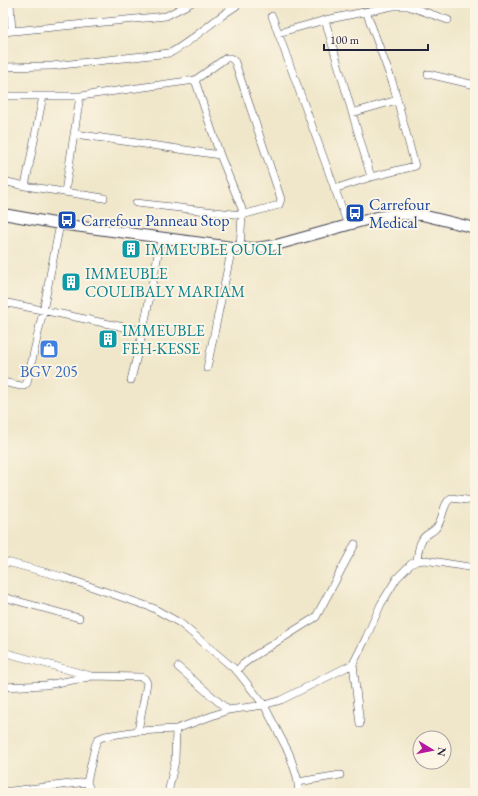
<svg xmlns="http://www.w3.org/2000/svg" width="478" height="796" viewBox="0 0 478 796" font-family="'EB Garamond',serif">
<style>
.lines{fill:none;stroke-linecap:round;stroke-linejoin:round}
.street-casing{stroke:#414050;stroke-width:8}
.secondary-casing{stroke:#414050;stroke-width:12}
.street{stroke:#fff;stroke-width:7}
.secondary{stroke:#fff;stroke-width:10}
.labels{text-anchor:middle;stroke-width:4;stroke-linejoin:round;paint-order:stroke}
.transit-label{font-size:16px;fill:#164399;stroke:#fcf5e5;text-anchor:start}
.culture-label{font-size:16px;fill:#0d838f;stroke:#fcf5e5;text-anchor:start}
.shop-label{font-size:16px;fill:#366cbe;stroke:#fcf5e5}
</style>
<rect width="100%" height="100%" fill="#fcf5e5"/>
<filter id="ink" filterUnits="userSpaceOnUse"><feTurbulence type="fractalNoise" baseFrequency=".025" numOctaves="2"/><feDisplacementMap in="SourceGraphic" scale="8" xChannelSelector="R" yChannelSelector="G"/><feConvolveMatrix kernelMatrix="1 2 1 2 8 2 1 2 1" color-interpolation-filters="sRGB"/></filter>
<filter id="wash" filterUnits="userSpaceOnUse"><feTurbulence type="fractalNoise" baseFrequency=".012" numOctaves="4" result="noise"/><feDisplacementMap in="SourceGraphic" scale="16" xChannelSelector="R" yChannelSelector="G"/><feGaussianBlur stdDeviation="0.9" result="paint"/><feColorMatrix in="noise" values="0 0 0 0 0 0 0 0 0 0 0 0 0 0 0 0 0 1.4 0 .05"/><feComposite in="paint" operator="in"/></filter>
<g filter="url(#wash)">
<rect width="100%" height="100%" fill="#f0e7ca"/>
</g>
<g filter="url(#ink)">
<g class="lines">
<defs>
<path id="street" d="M10 3 12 31
M272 16 348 225
M325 20 371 177
M3 32 166 16 191 3
M278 33 325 20 393 6H408L448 20
M3 67 52 66 170 53C194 40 213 20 236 6
M428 74 475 85
M3 96H80L195 80 220 155 242 209V215L240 247
M352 113 397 100
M75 134 220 155
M3 181 25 186 104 198
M25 186 43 96
M334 189 371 177 415 166 393 84 366 11
M65 192 80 96
M136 203 242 215 279 205 281 199 235 62 231 58H226L195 80
M3 302 143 331
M207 368 232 247
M131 380 143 331 161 239
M3 382 21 386H24L27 383 43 311 60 224
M3 561 63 577 153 608 180 623 237 671 264 705 289 753 297 777 299 793
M417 561C418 555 418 546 422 540 425 534 432 533 436 528 444 519 442 504 451 498L475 501
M3 597 79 618
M3 652 91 676 141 677 145 679 147 683 138 731
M178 667 228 710
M237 671 242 665 254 656 316 617 355 544
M3 687 46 685 89 677
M360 724 353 664 366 638 381 604 397 578 411 564 417 561 425 560 475 568
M298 782 340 775
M3 792 87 782
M91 793 87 782 95 746 98 739 105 736 138 731 176 729 228 710 264 705 281 700 353 664
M168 793 175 761 176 729"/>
<path id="secondary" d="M3 214 60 224 232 247 256 248 276 245 377 217 398 214 422 215 475 228"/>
</defs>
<!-- street casing -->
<use href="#street" class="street-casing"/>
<!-- secondary casing -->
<use href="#secondary" class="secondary-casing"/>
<!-- street -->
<use href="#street" class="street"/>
<!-- secondary -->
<use href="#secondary" class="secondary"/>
</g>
</g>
<!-- icons -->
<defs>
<symbol id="bus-square" viewBox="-11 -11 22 22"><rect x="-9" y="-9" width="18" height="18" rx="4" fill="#1a4fb4" stroke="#fcf5e5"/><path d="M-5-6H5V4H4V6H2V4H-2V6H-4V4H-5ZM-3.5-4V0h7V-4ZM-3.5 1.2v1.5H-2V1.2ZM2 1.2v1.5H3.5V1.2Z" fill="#fff"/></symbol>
<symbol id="building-square" viewBox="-11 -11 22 22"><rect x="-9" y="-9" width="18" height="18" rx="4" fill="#0f9aa8" stroke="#fcf5e5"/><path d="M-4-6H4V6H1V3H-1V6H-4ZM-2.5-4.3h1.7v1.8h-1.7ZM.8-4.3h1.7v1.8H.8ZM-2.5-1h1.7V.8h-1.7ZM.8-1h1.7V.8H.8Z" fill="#fff"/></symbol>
<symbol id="shop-square" viewBox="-11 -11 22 22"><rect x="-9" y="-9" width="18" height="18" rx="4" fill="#3f7fe0" stroke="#fcf5e5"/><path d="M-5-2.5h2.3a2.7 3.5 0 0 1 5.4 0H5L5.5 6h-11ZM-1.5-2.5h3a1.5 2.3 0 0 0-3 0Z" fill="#fff"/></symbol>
</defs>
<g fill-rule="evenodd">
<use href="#bus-square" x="344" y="202" width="22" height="22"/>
<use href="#bus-square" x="56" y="209" width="22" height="22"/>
<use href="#building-square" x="120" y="238" width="22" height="22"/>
<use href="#building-square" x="60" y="271" width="22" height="22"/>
<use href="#building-square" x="97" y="328" width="22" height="22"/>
<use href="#shop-square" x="38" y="338" width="22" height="22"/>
</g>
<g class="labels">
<!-- transit labels -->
<g class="transit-label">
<text x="369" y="210">Carrefour<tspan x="369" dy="18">Medical</tspan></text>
<text x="81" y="226">Carrefour Panneau Stop</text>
</g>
<!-- culture labels -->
<g class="culture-label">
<text x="145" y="255">IMMEUBLE OUOLI</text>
<text x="85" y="279">IMMEUBLE<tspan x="85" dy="18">COULIBALY MARIAM</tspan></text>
<text x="122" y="336">IMMEUBLE<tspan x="122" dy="18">FEH-KESSE</tspan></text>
</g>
<!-- shop labels -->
<g class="shop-label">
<text x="49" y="377">BGV 205</text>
</g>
</g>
<!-- margin -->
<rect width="478" height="796" fill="none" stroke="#fcf5e5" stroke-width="16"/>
<!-- north arrow -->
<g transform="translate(432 750) rotate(100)"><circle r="19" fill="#fcf5e5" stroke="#a5a1a1"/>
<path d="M0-3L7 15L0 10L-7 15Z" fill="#b5179e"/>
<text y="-6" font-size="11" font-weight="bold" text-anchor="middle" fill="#22223b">N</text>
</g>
<!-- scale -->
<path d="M324 44v6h104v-6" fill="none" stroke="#22223b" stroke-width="2"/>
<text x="330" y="44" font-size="12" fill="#22223b" stroke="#fcf5e5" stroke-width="3" paint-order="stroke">100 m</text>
</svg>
